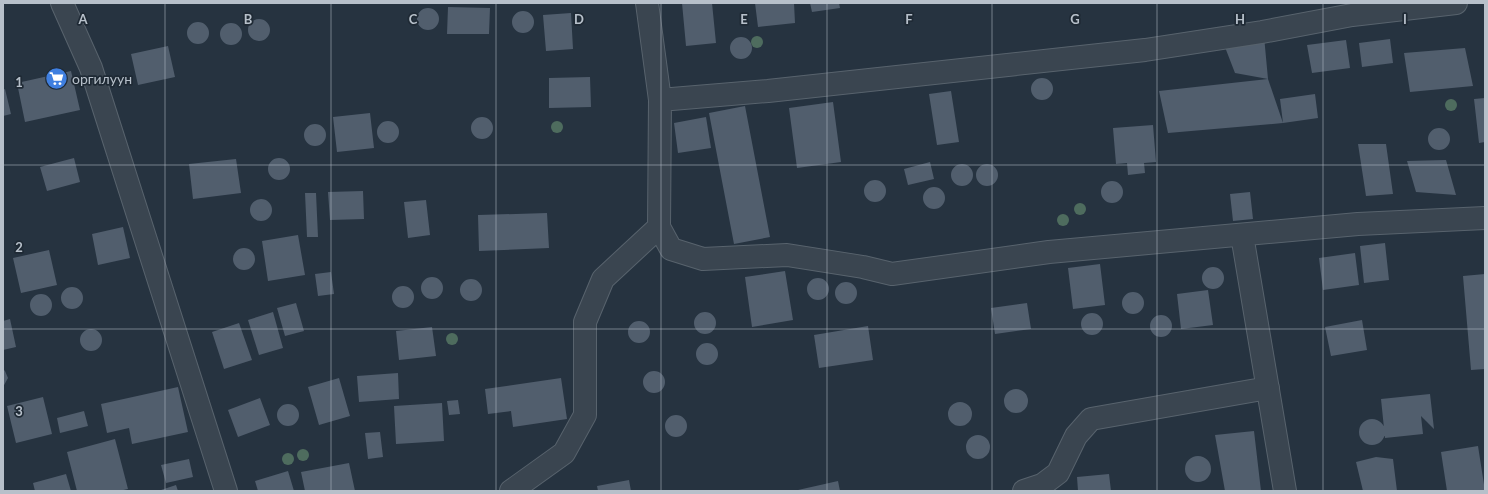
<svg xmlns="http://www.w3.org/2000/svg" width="1488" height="494" viewBox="0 0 1488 494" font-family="Lato,sans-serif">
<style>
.building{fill:#515e6d}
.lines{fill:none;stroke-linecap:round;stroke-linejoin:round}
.minor-casing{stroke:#58636d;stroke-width:24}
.minor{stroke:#3a4550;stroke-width:22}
.tree{fill:#4e6c5e}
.grid{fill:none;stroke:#b7c0ca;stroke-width:1;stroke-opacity:0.55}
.labels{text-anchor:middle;stroke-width:3.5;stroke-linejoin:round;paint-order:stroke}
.poi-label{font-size:14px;fill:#b7c0ca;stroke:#1f2a35;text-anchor:start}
.grid-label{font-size:13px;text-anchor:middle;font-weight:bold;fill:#b7c0ca;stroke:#1f2a35;stroke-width:3.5;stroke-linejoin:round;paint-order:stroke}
</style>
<rect width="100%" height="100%" fill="#263340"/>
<!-- building -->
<path class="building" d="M682 3H712L716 43 686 46Z
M755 3H794L795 23 758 27Z
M810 3H839L840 8 812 12Z
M448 7 490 8 489 34H447Z
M417 19a11 11 0 1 1 22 0a11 11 0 1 1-22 0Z
M512 22a11 11 0 1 1 22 0a11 11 0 1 1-22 0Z
M571 13 573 49 546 51 543 15Z
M248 30a11 11 0 1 1 22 0a11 11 0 1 1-22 0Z
M187 33a11 11 0 1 1 22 0a11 11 0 1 1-22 0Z
M220 34a11 11 0 1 1 22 0a11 11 0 1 1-22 0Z
M1264 36 1268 79 1235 73 1223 42Z
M730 48a11 11 0 1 1 22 0a11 11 0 1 1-22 0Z
M1390 39 1393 63 1362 67 1359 43Z
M1346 40 1350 68 1312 73 1307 45Z
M168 46 175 77 138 85 131 54Z
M1465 48 1473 86 1410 92 1404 53Z
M71 71 80 110 25 122 17 83Z
M590 77 591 107 549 108V78Z
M1031 89a11 11 0 1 1 22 0a11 11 0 1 1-22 0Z
M1268 79 1283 123 1280 99 1315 94 1318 118 1283 123 1168 133 1159 91Z
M5 89 11 114 3 116V90Z
M951 91 959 142 937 145 929 94Z
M1485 98V142L1479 143 1474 99Z
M833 102 841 162 797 168 789 108Z
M745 106 770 237 734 244 709 113Z
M370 113 374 148 337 152 333 117Z
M471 128a11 11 0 1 1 22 0a11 11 0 1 1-22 0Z
M706 117 711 148 678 153 674 123Z
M377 132a11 11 0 1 1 22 0a11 11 0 1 1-22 0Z
M304 135a11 11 0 1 1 22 0a11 11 0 1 1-22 0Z
M1153 125 1156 162 1144 163 1145 173 1128 175 1127 163 1116 164 1113 128Z
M1428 139a11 11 0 1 1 22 0a11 11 0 1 1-22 0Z
M1358 144H1386L1393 194 1366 196Z
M268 169a11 11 0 1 1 22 0a11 11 0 1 1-22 0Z
M74 158 80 182 47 191 40 167Z
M236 159 241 193 193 199 189 164Z
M1446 160 1456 195 1416 192 1407 161Z
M930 162 934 179 908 185 904 169Z
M951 175a11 11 0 1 1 22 0a11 11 0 1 1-22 0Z
M976 175a11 11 0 1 1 22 0a11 11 0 1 1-22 0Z
M864 191a11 11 0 1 1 22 0a11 11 0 1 1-22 0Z
M1101 192a11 11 0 1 1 22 0a11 11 0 1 1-22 0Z
M923 198a11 11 0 1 1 22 0a11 11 0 1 1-22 0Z
M363 191 364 219 330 220 328 192Z
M1250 192 1253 219 1233 221 1230 194Z
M305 193H316L318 237H307Z
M250 210a11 11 0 1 1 22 0a11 11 0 1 1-22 0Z
M426 200 430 235 408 238 404 202Z
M547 213 549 248 479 251 478 215Z
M123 227 130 258 98 265 92 234Z
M298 235 305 275 268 281 262 241Z
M1385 243 1389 280 1364 283 1360 246Z
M233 259a11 11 0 1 1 22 0a11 11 0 1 1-22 0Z
M49 250 57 285 21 293 13 258Z
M1355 253 1359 285 1323 290 1319 258Z
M1100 264 1105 305 1073 309 1068 268Z
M1202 278a11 11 0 1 1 22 0a11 11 0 1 1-22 0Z
M785 271 793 320 752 327 745 277Z
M331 272 334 294 318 296 315 274Z
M1485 274V369L1471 370 1463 276Z
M421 288a11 11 0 1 1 22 0a11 11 0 1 1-22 0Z
M807 289a11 11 0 1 1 22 0a11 11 0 1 1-22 0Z
M460 290a11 11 0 1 1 22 0a11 11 0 1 1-22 0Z
M835 293a11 11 0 1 1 22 0a11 11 0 1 1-22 0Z
M392 297a11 11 0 1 1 22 0a11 11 0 1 1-22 0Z
M61 298a11 11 0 1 1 22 0a11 11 0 1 1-22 0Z
M1208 290 1213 325 1181 329 1177 294Z
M1122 303a11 11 0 1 1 22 0a11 11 0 1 1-22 0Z
M30 305a11 11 0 1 1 22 0a11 11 0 1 1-22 0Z
M296 303 304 331 285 336 277 308Z
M1027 303 1031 329 995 334 991 308Z
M694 323a11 11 0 1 1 22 0a11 11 0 1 1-22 0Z
M273 312 283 348 259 355 248 320Z
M1081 324a11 11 0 1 1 22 0a11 11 0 1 1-22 0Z
M1150 326a11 11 0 1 1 22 0a11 11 0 1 1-22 0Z
M10 319 16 347 3 350V321Z
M1362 320 1367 350 1331 356 1325 327Z
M628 332a11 11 0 1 1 22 0a11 11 0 1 1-22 0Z
M239 323 252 360 224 369 212 332Z
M868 326 873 360 819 368 814 335Z
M432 327 436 356 399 360 396 331Z
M80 340a11 11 0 1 1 22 0a11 11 0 1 1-22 0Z
M696 354a11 11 0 1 1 22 0a11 11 0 1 1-22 0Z
M3 369 5 371 8 378 3 387Z
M643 382a11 11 0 1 1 22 0a11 11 0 1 1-22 0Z
M398 373 399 399 359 402 357 376Z
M339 378 350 416 319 425 308 387Z
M561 378 567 419 513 427 511 411 488 414 485 389Z
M178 387 188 432 132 444 129 428 107 433 101 404Z
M1004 401a12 12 0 1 1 24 0a12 12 0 1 1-24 0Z
M1430 394 1434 429 1421 416 1423 434 1385 438 1381 399Z
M43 397 52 434 16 443 7 406Z
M260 398 270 425 238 437 228 410Z
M458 400 460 414 449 415 447 401Z
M948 414a12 12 0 1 1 24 0a12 12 0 1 1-24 0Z
M442 403 444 441 396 444 394 406Z
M277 415a11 11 0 1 1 22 0a11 11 0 1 1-22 0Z
M84 411 88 426 60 433 57 418Z
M665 426a11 11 0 1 1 22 0a11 11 0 1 1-22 0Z
M1359 432a13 13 0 1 1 26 0a13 13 0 1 1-26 0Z
M1254 431 1261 491H1225L1215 435Z
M380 432 383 457 368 459 365 433Z
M966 447a12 12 0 1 1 24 0a12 12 0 1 1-24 0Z
M115 439 128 489 119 491H77L67 452Z
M1478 446 1485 491H1447L1441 452Z
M1185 469a13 13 0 1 1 26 0a13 13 0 1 1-26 0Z
M1376 457 1393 459 1397 491H1363L1356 462Z
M189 459 193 477 166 483 161 465Z
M349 463 355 491H305L301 472Z
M288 471 294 491H258L255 481Z
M66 474 71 491H35L33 483Z
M1109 474 1111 491H1078L1077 477Z
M629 480 631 491H598L597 486Z
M838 481 840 491H798V490Z
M176 485 178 491H158Z"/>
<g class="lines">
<defs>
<path id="minor" d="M62 3 91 68 226 491
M647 3 660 100 659 227 671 249 703 259 787 255 863 267 892 274 1049 252 1358 224 1485 218
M660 100 768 91 1145 50 1262 32 1352 15 1456 3
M1242 235 1285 491
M511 491 564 453 585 415V322L603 279 659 227
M1024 491 1042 485 1058 473 1076 436 1091 419 1268 388"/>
</defs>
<!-- minor casing -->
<use href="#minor" class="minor-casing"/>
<!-- minor -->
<use href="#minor" class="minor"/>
</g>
<!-- trees -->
<g class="tree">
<circle cx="757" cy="42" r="6"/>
<circle cx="1451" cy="105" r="6"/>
<circle cx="557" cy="127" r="6"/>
<circle cx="1080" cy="209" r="6"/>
<circle cx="1063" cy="220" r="6"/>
<circle cx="452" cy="339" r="6"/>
<circle cx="303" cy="455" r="6"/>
<circle cx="288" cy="459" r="6"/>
</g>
<!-- grid -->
<path class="grid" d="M165 3V491M331 3V491M496 3V491M661 3V491M827 3V491M992 3V491M1157 3V491M1323 3V491M3 165H1485M3 329H1485"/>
<!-- icons -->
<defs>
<symbol id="supermarket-disc" viewBox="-11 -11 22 22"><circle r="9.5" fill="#3f7fe0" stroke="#1f2a35"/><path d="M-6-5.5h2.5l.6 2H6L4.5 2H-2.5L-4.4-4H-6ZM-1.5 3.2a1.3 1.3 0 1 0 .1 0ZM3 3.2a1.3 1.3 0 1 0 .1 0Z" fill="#fff"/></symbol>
</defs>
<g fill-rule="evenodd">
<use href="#supermarket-disc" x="44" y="66" width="25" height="25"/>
</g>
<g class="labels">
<!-- poi labels -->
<g class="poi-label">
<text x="72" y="84">оргилуун</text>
</g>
</g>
<g class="grid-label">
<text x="83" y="24">A</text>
<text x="248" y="24">B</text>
<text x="413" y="24">C</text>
<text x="579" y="24">D</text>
<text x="744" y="24">E</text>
<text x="909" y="24">F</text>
<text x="1075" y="24">G</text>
<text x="1240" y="24">H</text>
<text x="1405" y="24">I</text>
<text x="19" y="87">1</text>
<text x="19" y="252">2</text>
<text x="19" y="416">3</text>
</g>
<!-- border -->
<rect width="1488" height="494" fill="none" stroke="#b7c0ca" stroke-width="8"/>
</svg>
